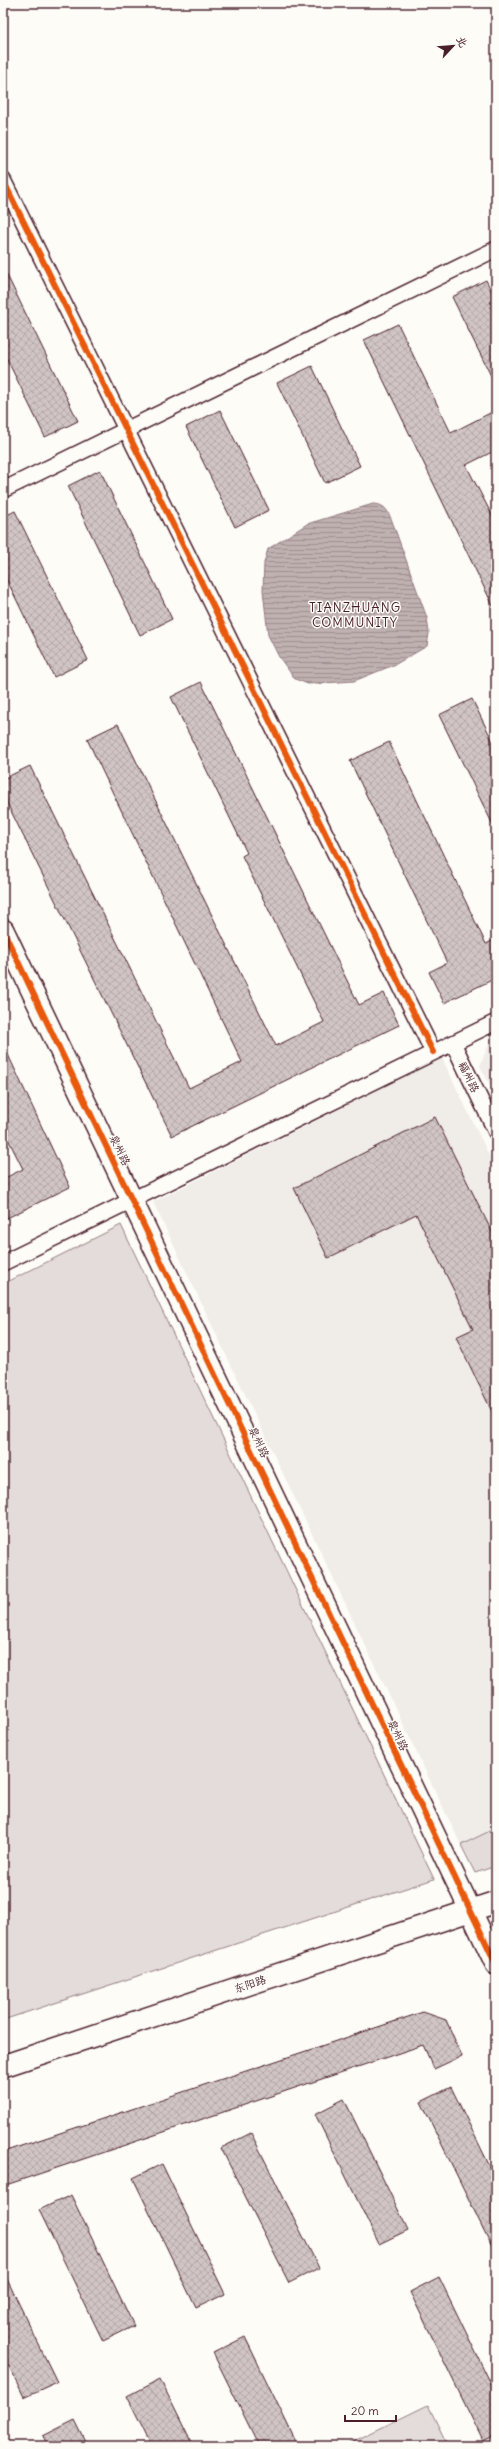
<svg xmlns="http://www.w3.org/2000/svg" width="499" height="2449" viewBox="0 0 499 2449" font-family="Delius,'LXGW WenKai TC',sans-serif">
<style>
.built{fill:#f0ece8}
.green{fill:#e3dcda;stroke:#967e82}
.water{fill:url(#water-rules);stroke:#91777b}
.building{fill:url(#building-cross-hatch);stroke:#4a1f2b}
.lines{fill:none;stroke-linecap:round;stroke-linejoin:round}
.street-casing{stroke:#4a1f2b;stroke-width:18}
.secondary-casing{stroke:#4a1f2b;stroke-width:24}
.street{stroke:#fdfcf7;stroke-width:15}
.secondary{stroke:#fdfcf7;stroke-width:21}
.cycleway-casing{stroke:#fdfcf7;stroke-width:8}
.cycleway{stroke:#e8590c;stroke-width:6}
.labels{text-anchor:middle;stroke-width:3;stroke-linejoin:round;paint-order:stroke}
.street-label{font-size:11px;fill:#4a1f2b;stroke:#fdfcf7}
.quarter-label{font-size:13px;letter-spacing:1px;fill:#4a1f2b;stroke:#fdfcf7}
</style>
<defs>
<pattern id="water-rules" width="6" height="5" patternUnits="userSpaceOnUse"><rect width="6" height="5" fill="#c0b1b1"/><path d="M0 2.5h6" fill="none" stroke="#9e8f90"/></pattern>
<pattern id="building-cross-hatch" width="8" height="8" patternUnits="userSpaceOnUse"><rect width="8" height="8" fill="#d0c5c4"/><path d="M0 0l8 8M0 8l8-8" fill="none" stroke="#b4a9a9"/></pattern>
</defs>
<rect width="100%" height="100%" fill="#fdfcf7"/>
<filter id="ink" filterUnits="userSpaceOnUse"><feTurbulence type="fractalNoise" baseFrequency=".025" numOctaves="2"/><feDisplacementMap in="SourceGraphic" scale="8" xChannelSelector="R" yChannelSelector="G"/><feConvolveMatrix kernelMatrix="1 2 1 2 8 2 1 2 1" color-interpolation-filters="sRGB"/></filter>
<g filter="url(#ink)">
<!-- built -->
<path class="built" d="M496 1034V1097L480 1066 492 1036Z
M442 1058 496 1170V1828L461 1845 153 1202Z"/>
<!-- green -->
<path class="green" d="M121 1225 434 1879 3 2020V1284Z
M496 1828V1866L475 1873 461 1845Z
M428 2405 448 2446H349L348 2444Z"/>
<!-- water -->
<path class="water" d="M373 504C385 504 388 511 392 521L427 618 429 633 427 646 396 664 354 681 308 684 295 679 279 657 268 635 263 590 264 563 268 549 307 524Z"/>
<!-- building -->
<path class="building" d="M3 267 78 421 45 437 3 351Z
M486 280 496 300V386L452 297Z
M398 324 451 433 496 410V450L466 465 496 523V612L364 340Z
M312 366 360 466 325 483 277 383Z
M220 410 269 510 235 527 186 427Z
M100 470 172 619 140 635 68 486Z
M15 511 88 660 54 677 3 572V517Z
M201 682 359 1005 384 993 399 1025 172 1136 3 795V779L30 766 189 1088 242 1062 87 739 118 724 276 1046 324 1022 242 856 247 853 171 697Z
M472 699 496 748V831L439 715Z
M389 742 486 944 496 939V978L444 1003 429 972 447 963 350 761Z
M3 1044 70 1187 3 1220V1179L23 1169 3 1129Z
M435 1117 496 1240V1420L456 1337 473 1329 416 1214 328 1258 294 1188Z
M423 2012 446 2020 462 2056 434 2069 423 2045 3 2186V2152Z
M451 2087 496 2179V2255L421 2102Z
M344 2099 408 2230 379 2244 315 2114Z
M251 2133 319 2268 289 2283 221 2148Z
M162 2164 225 2294 196 2308 133 2178Z
M71 2195 134 2326 103 2341 39 2210Z
M3 2271 57 2382 24 2397 3 2354Z
M439 2277 496 2394V2435L483 2441 410 2292Z
M245 2337 298 2446H259L213 2353Z
M160 2379 193 2446H152L127 2396Z
M75 2420 88 2446H48L43 2436Z"/>
<g class="lines">
<defs>
<path id="street" d="M3 180 433 1052
M3 490 496 249
M453 1043 496 1132
M3 1263 496 1022"/>
<path id="secondary" d="M3 930 496 1964
M3 2066 496 1902"/>
</defs>
<!-- street casing -->
<use href="#street" class="street-casing"/>
<!-- secondary casing -->
<use href="#secondary" class="secondary-casing"/>
<!-- street -->
<use href="#street" class="street"/>
<!-- secondary -->
<use href="#secondary" class="secondary"/>
<defs>
<path id="cycleway" d="M3 180 433 1052
M3 930 496 1964"/>
</defs>
<!-- cycleway casing -->
<use href="#cycleway" class="cycleway-casing"/>
<!-- cycleway -->
<use href="#cycleway" class="cycleway"/>
</g>
</g>
<g class="labels">
<!-- street labels -->
<g class="street-label">
<text transform="translate(469 1077) rotate(64)" y="4">福州路</text>
<text transform="translate(120 1150) rotate(64)" y="4">泉州路</text>
<text transform="translate(259 1442) rotate(65)" y="4">泉州路</text>
<text transform="translate(398 1735) rotate(65)" y="4">泉州路</text>
<text transform="translate(250 1984) rotate(-18)" y="4">东阳路</text>
</g>
<!-- quarter labels -->
<g class="quarter-label">
<text x="355" y="612">TIANZHUANG<tspan x="355" dy="15">COMMUNITY</tspan></text>
</g>
</g>
<!-- margin -->
<rect width="499" height="2449" fill="none" stroke="#fdfcf7" stroke-width="16"/>
<rect x="8" y="8" width="483" height="2433" fill="none" stroke="#4a1f2b" stroke-width="1.5" filter="url(#ink)"/>
<!-- north arrow -->
<g transform="translate(453 46) rotate(64)" stroke="#fdfcf7" stroke-width="3" paint-order="stroke">
<path d="M0-3L7 15L0 10L-7 15Z" fill="#4a1f2b"/>
<text y="-6" font-size="11" font-weight="bold" text-anchor="middle" fill="#4a1f2b">北</text>
</g>
<!-- scale -->
<path d="M345 2415v6h51v-6" fill="none" stroke="#4a1f2b" stroke-width="2"/>
<text x="351" y="2415" font-size="12" fill="#4a1f2b" stroke="#fdfcf7" stroke-width="3" paint-order="stroke">20 m</text>
</svg>
